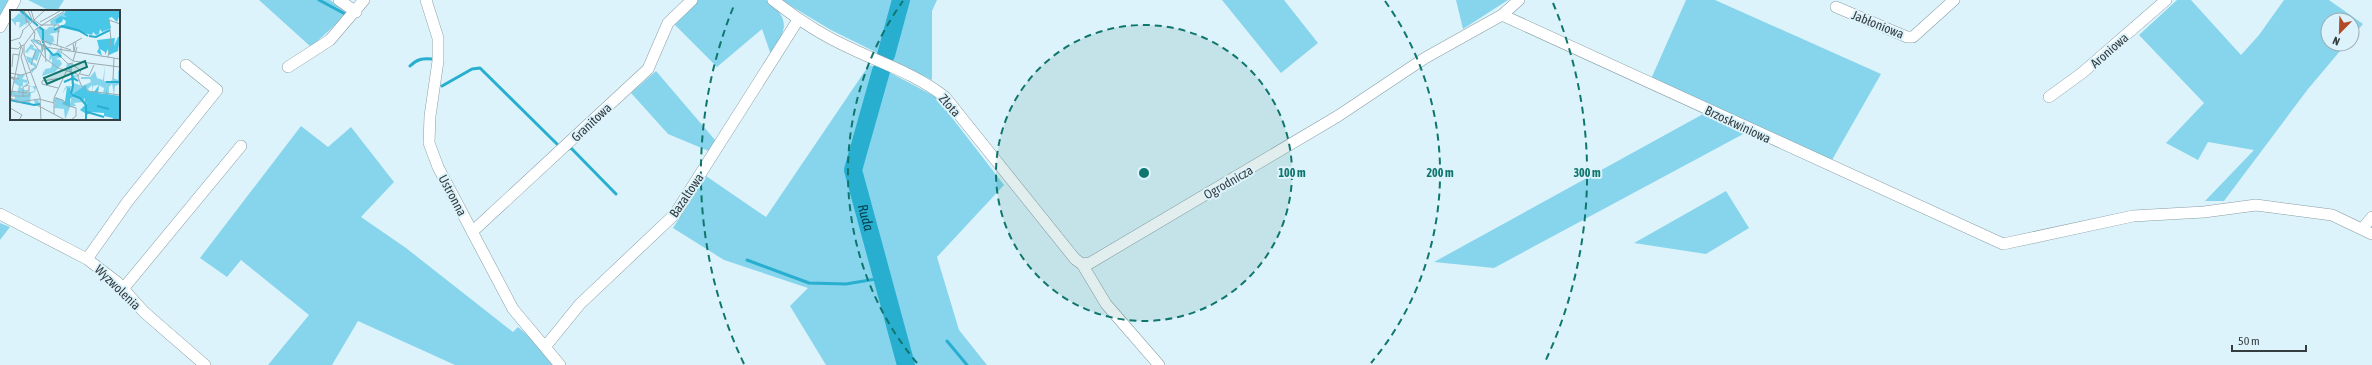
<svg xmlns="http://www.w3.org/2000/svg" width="2372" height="365" viewBox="0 0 2372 365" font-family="'Asap Condensed',sans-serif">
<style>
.green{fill:#87d5ec}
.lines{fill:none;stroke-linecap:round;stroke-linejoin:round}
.stream{stroke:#28afd0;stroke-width:3}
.river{stroke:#28afd0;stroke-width:18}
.minor-casing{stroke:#899ea5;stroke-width:12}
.minor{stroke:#fff;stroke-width:11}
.ring{fill:none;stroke:#0f766e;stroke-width:2;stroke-dasharray:7 5}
.labels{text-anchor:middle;stroke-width:4;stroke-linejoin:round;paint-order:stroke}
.street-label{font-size:13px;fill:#343d40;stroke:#ddf3fb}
.water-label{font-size:14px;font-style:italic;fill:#033e4c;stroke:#ddf3fb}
.inset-river{fill:none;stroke:#28afd0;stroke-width:2}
.inset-road{fill:none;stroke:#99aab0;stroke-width:1}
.view{fill:#0f766e;fill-opacity:0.15;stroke:#0f766e;stroke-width:2}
.inset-edge{fill:none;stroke:#343d40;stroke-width:2}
.centre{fill:#0f766e;stroke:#ddf3fb;stroke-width:2}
.ring-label{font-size:12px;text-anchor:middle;font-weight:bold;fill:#0f766e;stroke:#ddf3fb;stroke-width:4;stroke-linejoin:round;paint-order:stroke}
</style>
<rect width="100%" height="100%" fill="#ddf3fb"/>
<!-- green -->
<path class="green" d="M0 0H15L0 21Z
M28 0H64L57 11H50Z
M259 0H330L348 13 311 47Z
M698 0H766C793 20 785 31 771 55L762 29 717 67 673 23Z
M781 0H937L932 11V80L831 30Z
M1222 0H1284L1318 43 1281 73Z
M1456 0H1508L1463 29Z
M1686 0H1715L1881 74 1832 160 1651 79Z
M2177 0H2191L2241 55 2259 35 2284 0H2329L2363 24 2352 37V20H2328V44H2346L2308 89 2224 201H2205L2254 150 2208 142 2198 160 2166 143 2204 103 2139 35Z
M869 65 885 70 936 97 1004 185 937 257 959 330 987 365H826L790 306 808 288 724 260 673 228 706 176 766 217Z
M656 71 715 140 721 135 711 152 668 134 631 93Z
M1705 113 1747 132 1494 268 1434 262Z
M301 126 328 147 351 127 394 182 361 217 406 248 513 332 518 327 538 344 554 365H455L358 321 332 365H268L309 315 241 260 227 277 200 258Z
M1726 191 1749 228 1706 254 1634 243Z
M0 223 10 227 0 240Z"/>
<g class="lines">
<!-- stream -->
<path class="stream" d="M319 0 347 15
M410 66C417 59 423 58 432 59
M442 86 472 69 480 68 557 144
M568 149 571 148 616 194
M747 260 809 283 846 284 882 278
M947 341 967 365"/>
<!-- river -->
<g class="river">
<path d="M886 55 901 0"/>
<path id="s1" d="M881 71 853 170 906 365"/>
</g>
<defs>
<path id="minor" d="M339 0 356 12
M426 0 438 38V61L430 116 429 143 438 167 513 309 560 365
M773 0C797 19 823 36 850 48 883 64 916 74 945 97L1075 259 1082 264 1106 304 1159 365
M1836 7 1907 37H1913L1954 0
M1502 15 2003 244 2133 216 2204 212 2256 205 2332 215 2372 234
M0 27 15 0
M288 67 330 40 364 0
M2049 97 2082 73 2166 0
M0 214 87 259 117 282 144 312 205 365
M2362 229 2372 217
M472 232 648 69 668 23 692 0
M87 259 128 201 217 90 186 65
M1082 264 1090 263 1338 116 1425 58 1502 15 1519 0
M123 289 241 146
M545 347 580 304 675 214 798 20"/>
</defs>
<!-- minor casing -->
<use href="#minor" class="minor-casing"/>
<!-- minor -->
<use href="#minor" class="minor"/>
</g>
<!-- distance rings -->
<circle cx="1144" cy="173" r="148" fill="#0f766e" fill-opacity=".12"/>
<g class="ring">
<circle cx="1144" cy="173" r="148"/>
<path d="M917 363A296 296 0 0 1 903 1M1385 1A296 296 0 0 1 1371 363"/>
<path d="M744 364A443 443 0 0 1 735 3M1553 3A443 443 0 0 1 1544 364"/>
</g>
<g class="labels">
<!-- street labels -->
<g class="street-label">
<text transform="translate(1878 24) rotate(22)" y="5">Jabłoniowa</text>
<text transform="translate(2109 50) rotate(-41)" y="5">Aroniowa</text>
<text transform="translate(950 105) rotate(48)" y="5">Złota</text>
<text transform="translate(591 122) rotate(-43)" y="5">Granitowa</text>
<text transform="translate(1738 124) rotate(25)" y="5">Brzoskwiniowa</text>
<text transform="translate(1228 182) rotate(-30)" y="5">Ogrodnicza</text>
<text transform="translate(453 195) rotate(62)" y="5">Ustronna</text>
<text transform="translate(686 195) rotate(-56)" y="5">Bazaltowa</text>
<text transform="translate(118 287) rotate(44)" y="5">Wyzwolenia</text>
</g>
<!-- water labels -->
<g class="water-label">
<text dy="5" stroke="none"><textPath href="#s1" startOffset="152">Ruda</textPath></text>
</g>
</g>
<!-- overview -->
<g transform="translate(10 10)">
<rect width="110" height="110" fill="#ddf3fb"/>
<path d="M9 0H14L21 9 20 13 16 12 17 15 15 14 9 18 10 12H6V16L0 8 3 9 9 3 11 5ZM54 2 57 7 51 6 44 19 49 18 50 22 39 24 43 26 45 34 43 31 41 36 33 31V34L26 19 30 16 36 20 39 17H43L44 14 41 15 40 11ZM24 29 40 41 43 45 49 39 52 46 46 49 50 50 52 54 45 62 32 66 34 60V63L35 59 41 58 42 54V48L39 51 40 41 36 39 35 47 34 39 30 42 27 51 23 49 22 52 26 54V57L22 63 21 59 25 57 18 52 16 46 22 48 25 41 20 39 17 45 19 40 17 43 15 42 21 34 24 36 23 38 31 40V36L20 30ZM57 54H62V62H66L63 65 70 66 65 67 69 71 64 70V73L72 76 81 72 80 69H71V67H80L85 61 87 68 93 70 95 55 94 71H101L103 68 108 70V61L110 60V74L105 76 104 85 102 74 99 77V84L93 83 94 78 88 75 83 76 82 82V75L78 79 80 82 73 77 62 84 61 79 57 77 52 84 56 76H62L61 64 56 57ZM0 63 1 67 7 69V65H15L12 69 17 70 18 75 14 76 17 73 13 72V76L10 77 17 81 19 78V80L16 83 25 81 23 77H19L25 76V74L26 77 25 82 21 83 20 93 25 95 24 90H28L30 94 29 96 5 92V86L1 85 2 81 7 83 9 76 4 73V69H1ZM62 85 78 91 75 95 73 92 64 93 66 96 60 97 55 110 54 99 44 98 45 92 43 91 46 87 60 94Z" fill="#87d5ec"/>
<path d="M56 0H110V4L107 12 102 7 99 8 101 18 92 22 90 19 89 24 86 25 83 22 82 25 49 17 55 14 56 11 53 9 52 12 47 14 45 10 51 6 57 7 54 5ZM108 27H110L108 41 99 45 98 39 95 45V42L90 39 92 46 87 42 89 38 87 30 105 28 104 36ZM76 75 77 81 84 82 89 75 88 83 96 84V79L97 84 110 86V110H102L103 108 94 106V103L79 102 78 105 70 100 78 92 75 94V88L73 90 63 86 60 89V97L52 94 55 91 57 77 60 78 62 84Z" fill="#49c7e8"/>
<path class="inset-river" d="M10 0 28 16M29 17 33 20V33M44 20 52 16 68 20 78 26M79 26 86 27 100 20M33 34 43 45 48 44 51 47M54 72 63 68 68 71M96 72H110M61 84 63 76 62 63M62 85 70 88 76 95M0 90 24 95 30 94M76 95V110M87 96 99 99M77 102 94 107"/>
<path class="inset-road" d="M14 0 17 13M18 0 23 12M21 0 24 10 31 15H49L47 36M17 11 25 23 24 30M30 12 50 1M12 21 35 0M21 30 35 48M25 30 35 37 110 49M31 30 61 40M34 30 36 52M0 31 10 28 13 21M9 32 13 40 11 47M63 33 64 41 66 32M51 37V42L63 51 110 57M56 37 72 28M0 38 8 39 11 36M11 47 19 74M51 47 58 54 63 53M98 47 101 30 99 10 110 14M36 49 48 58 67 64 71 75 78 81 110 85M63 51 67 37M62 54 71 61 68 66M21 55 26 40M2 57 3 44 9 45M21 61 26 58 33 39 30 31 26 30M0 63 11 65 21 62M70 64 79 66 84 55M103 69 104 48M4 70 1 67 9 69M48 78 32 74V71L52 68M0 81 17 83V80M1 86 11 36 14 35M1 86H19V75M13 87V77L18 75M0 88 10 92 29 89 44 93M45 88 53 90 56 95 66 98V106L61 110M27 95 55 110M0 98 12 105 9 110M44 104V88L57 60M31 110 30 87 14 44V35L26 19 56 0"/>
<path class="view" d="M75 51 77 57 37 74 34 68Z"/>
<rect width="110" height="110" class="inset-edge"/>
</g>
<circle cx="1144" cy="173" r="6" class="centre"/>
<g class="ring-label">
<text x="1292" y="177">100 m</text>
<text x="1440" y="177">200 m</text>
<text x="1587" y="177">300 m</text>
</g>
<!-- north arrow -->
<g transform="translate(2340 32) rotate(203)"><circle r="19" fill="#ddf3fb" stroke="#99aab0"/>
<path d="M0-3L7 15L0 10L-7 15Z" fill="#b24a26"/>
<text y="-6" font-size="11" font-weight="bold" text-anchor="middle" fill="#343d40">N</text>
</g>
<!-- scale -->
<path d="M2232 345v6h74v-6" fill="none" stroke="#343d40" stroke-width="2"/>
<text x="2238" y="345" font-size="12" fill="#343d40" stroke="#ddf3fb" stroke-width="3" paint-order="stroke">50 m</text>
</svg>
